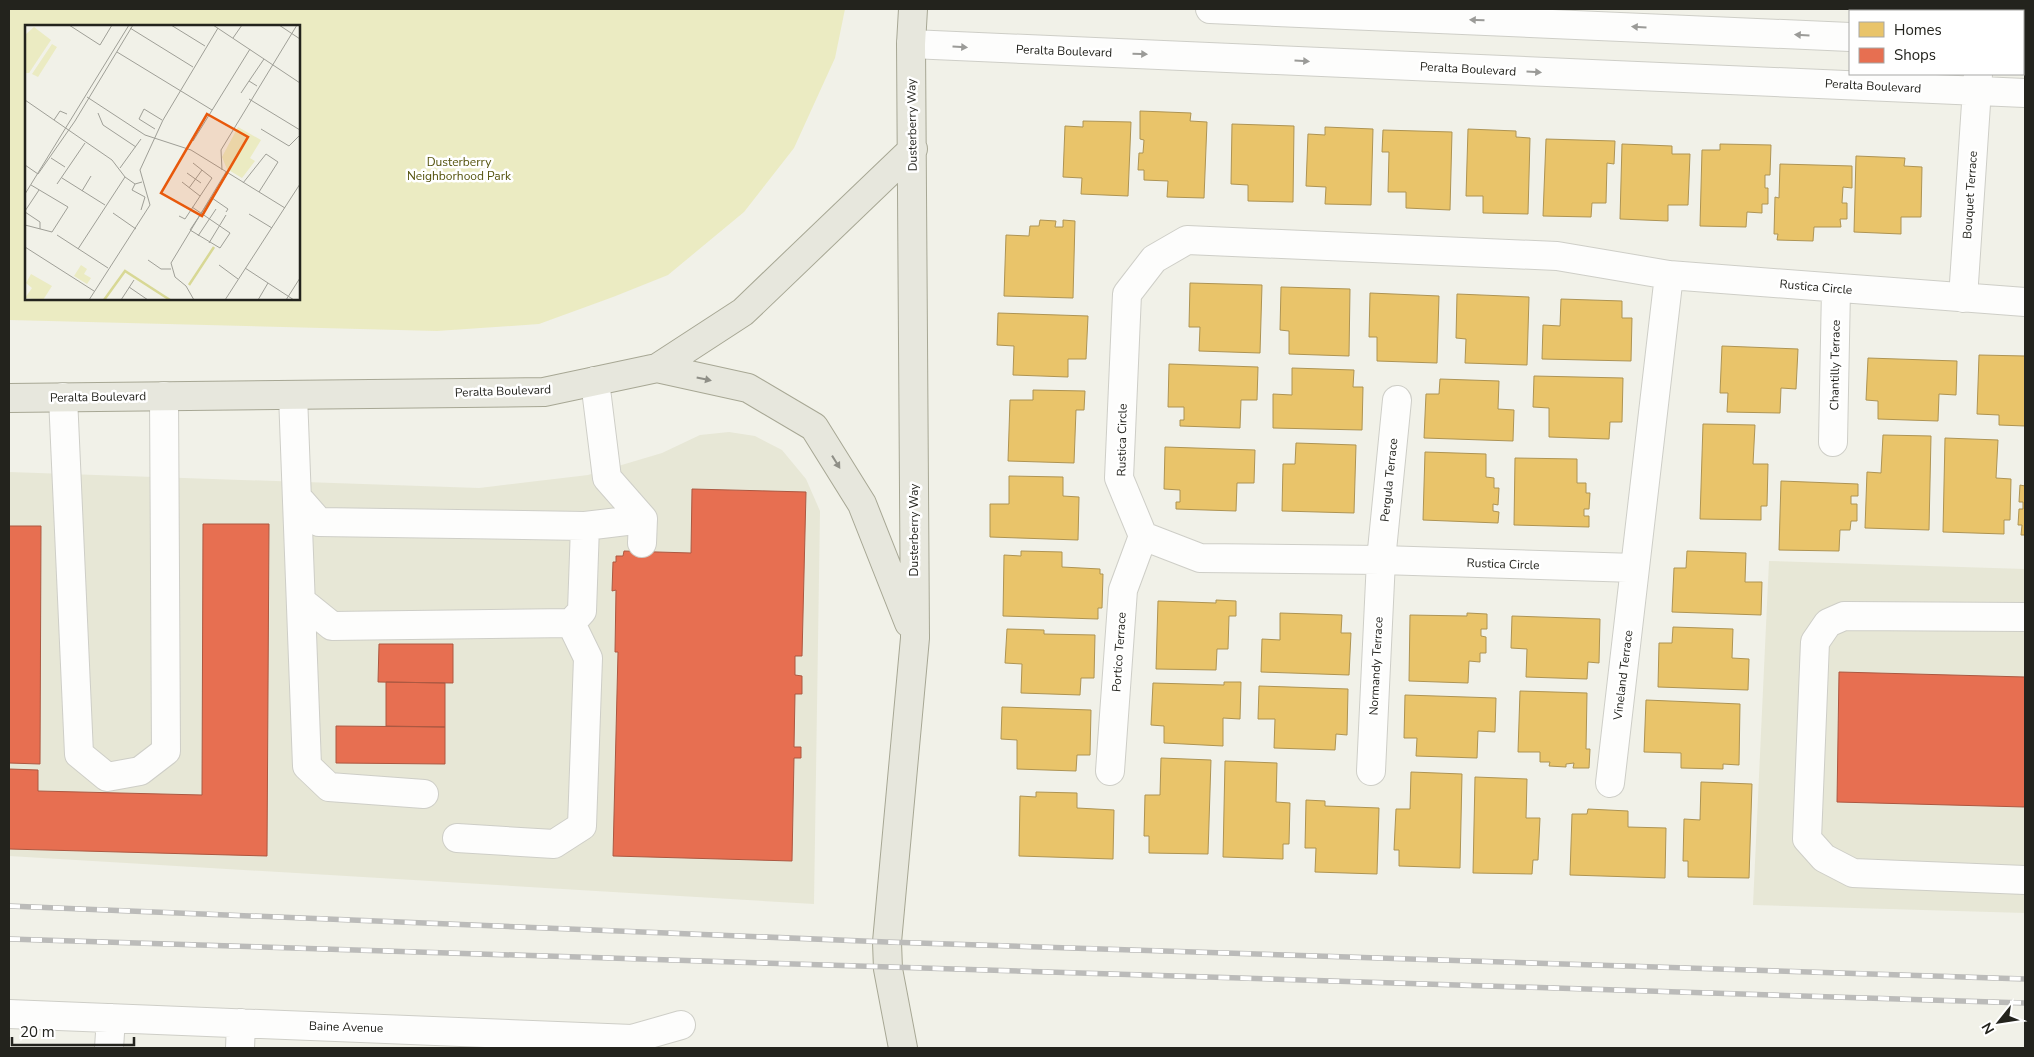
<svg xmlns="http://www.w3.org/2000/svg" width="2034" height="1057" viewBox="0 0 2034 1057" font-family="'Nunito Sans',sans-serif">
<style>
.built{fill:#e7e7d6}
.green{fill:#ebebc2;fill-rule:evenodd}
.homes{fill:#e9c46a;stroke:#ae9453}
.shops{fill:#e76f51;stroke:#ac5841}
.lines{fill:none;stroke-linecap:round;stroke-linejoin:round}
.minor-casing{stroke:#cecec7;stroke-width:30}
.major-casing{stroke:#a7a794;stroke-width:30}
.minor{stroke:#fdfdfc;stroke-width:28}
.major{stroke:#e7e7dd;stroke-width:28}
.rail-casing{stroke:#bbbbb9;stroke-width:5.5}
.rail{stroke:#fff;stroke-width:4;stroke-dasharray:11;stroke-linecap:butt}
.oneway{fill:#9b9b98}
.oneway2{fill:#8f8f87}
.labels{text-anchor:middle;stroke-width:5;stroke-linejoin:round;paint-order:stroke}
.street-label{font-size:12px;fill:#23231d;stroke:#fff}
.park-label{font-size:12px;fill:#55530d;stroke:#fff}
.inset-river{fill:none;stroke:#d8d895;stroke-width:2.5}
.inset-road{fill:none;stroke:#9f9f97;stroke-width:1}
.view{fill:#e8590c;fill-opacity:0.15;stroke:#e8590c;stroke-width:2.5}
.inset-edge{fill:none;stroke:#23231d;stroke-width:2.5}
</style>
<rect width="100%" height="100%" fill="#f1f1e8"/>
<!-- built -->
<path class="built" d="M729 432 755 436 782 450 806 479 820 511 814 904 9 856V472L479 488 588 475 662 453 700 435Z
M1769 561 2025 569V913L1753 905Z"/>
<!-- green -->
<path class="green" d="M9 9H845L835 58 794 148 744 212 668 275 613 297 539 324 437 331 9 320ZM26 26H299V299H26Z"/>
<!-- homes -->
<path class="homes" d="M1140 111 1191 113 1190 121 1207 122 1204 198 1167 197 1168 181 1144 180V170H1138L1139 153H1143L1144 140 1140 139Z
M1083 121 1131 122 1128 196 1081 194 1082 178 1063 177 1065 126 1083 127Z
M1232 124 1294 126 1293 202 1248 201V185L1231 184Z
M1325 127 1373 129 1371 205 1325 204 1326 187 1306 186 1308 134 1325 135Z
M1468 129 1516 131V137L1530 138 1528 214 1483 213V196H1466Z
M1383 130 1452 132 1450 210 1406 208V192H1388L1389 152H1382Z
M1546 139 1615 141 1614 164 1607 163 1606 203H1592L1591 217 1543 216Z
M1622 144 1672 146V154H1690L1688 205H1668V221L1620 219Z
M1720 144 1771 145 1770 175H1765V188H1768V204H1762V213L1747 212 1746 227 1700 226 1702 150H1720Z
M1856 156 1905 158 1904 166 1922 167 1921 217H1901V234L1854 232Z
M1780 164 1852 166V188L1843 187 1842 203H1847V219H1840L1841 227H1814L1813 241 1777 240 1778 234H1774L1775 197 1779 198Z
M1040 220 1056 221 1055 227H1063V220L1075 221 1073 298 1004 296 1006 235 1029 236 1030 226H1039Z
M1190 283 1262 285 1260 353 1199 351 1200 327H1189Z
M1281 287 1350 289 1349 356 1289 354V331L1280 330Z
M1370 293 1439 296 1437 363 1377 361V337H1369Z
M1457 294 1529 297 1527 365 1465 363 1466 339 1456 338Z
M1561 299 1622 301V318H1632L1631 361 1542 359 1543 325 1560 326Z
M998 313 1088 316 1086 359H1068V377L1013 375 1014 346 997 345Z
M1722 346 1798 349 1796 389 1781 388 1780 413 1727 412 1728 393H1720Z
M1979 355 2025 356V426L1999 425V415L1977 414Z
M1868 358 1957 361 1956 395 1939 394 1938 421 1878 419V401L1866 400Z
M1169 364 1258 367 1257 400H1241L1240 428 1180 426V420H1184V407H1168Z
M1292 368 1354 370 1353 387H1363L1362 430 1273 428V394L1292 395Z
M1534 376 1623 378 1622 422H1610L1609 439 1549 437V408L1533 407Z
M1440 379 1499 381 1498 409 1514 410 1513 441 1424 438 1426 394H1439Z
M1033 390 1085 391 1084 410H1076L1074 463 1008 461 1010 400H1033Z
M1703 424 1755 425 1753 464H1768L1767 506H1761V520L1700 519Z
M1883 435 1931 436 1929 530 1865 528 1867 472 1881 473Z
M1945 438 1998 440 1996 478 2011 479 2010 520H2004V534L1943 532Z
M1296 443 1356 445 1354 513 1282 511 1283 464H1295Z
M1165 447 1255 450 1254 483H1237L1236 511 1176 509V502H1180V490L1164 489Z
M1425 452 1486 454V477L1494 478V488H1499L1498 505 1493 504V511L1499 512 1498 523 1423 520Z
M1515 458 1577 459V483H1586V493H1590L1589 509H1584V516H1589V527L1514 525Z
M1009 476 1063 477V496L1079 497 1078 540 990 537V504H1009Z
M1781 481 1858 484V496H1851V504H1857V521H1851L1850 530H1840L1839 551 1779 550Z
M2020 485 2025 486V535H2021L2022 525H2018L2019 509H2023V502H2019Z
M1021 551 1062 552V567L1100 569V574H1103L1102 608H1098V619L1003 616 1004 555 1021 556Z
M1687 551 1746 553 1745 582H1762L1761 615 1672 612 1674 568H1686Z
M1216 600 1236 601V616H1229L1228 649H1217L1216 670 1156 669 1158 601 1216 603Z
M1280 613 1342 615 1341 633H1351L1349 675 1261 672 1262 639 1280 640Z
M1467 613 1487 614V629H1481V636L1486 637V653H1480V662L1469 661 1468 683 1409 681 1410 615 1467 616Z
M1512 616 1600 619 1599 663 1588 662 1587 679 1526 677 1527 649 1511 648Z
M1673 627 1733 629 1732 658 1749 659 1748 690 1658 687 1659 643H1672Z
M1007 629 1044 630V634L1095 635 1094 678H1081L1080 695 1021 693 1022 664 1005 663Z
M1224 682H1241L1240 719 1223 718V746L1164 743V726L1151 725 1153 683 1224 685Z
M1259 686 1348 689 1347 735 1336 734 1335 750 1274 748 1275 719H1258Z
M1520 691 1587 693 1586 749H1590L1589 768H1573L1574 763 1566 764V767L1549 766 1550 762H1540V752H1518Z
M1405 695 1496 698 1495 732 1478 731 1477 758 1416 756 1417 738H1404Z
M1646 700 1740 704 1739 765 1723 764V769L1681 768V753L1644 752Z
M1002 707 1091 710 1090 755H1077L1076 771 1017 769V740L1001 739Z
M1161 758 1211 760 1208 854 1149 853V836H1144L1145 795H1160Z
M1225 761 1277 763 1276 802 1290 803 1289 844H1283V859L1223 857Z
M1411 772 1462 774 1460 868 1399 866V850H1394L1396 809H1410Z
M1475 777 1527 779 1526 818H1540L1538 860H1533L1532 874 1473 873Z
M1701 782 1752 784 1749 878 1688 877V861H1683L1684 819 1700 820Z
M1036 792 1077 793V808L1114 810 1113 859 1019 856 1020 796 1036 797Z
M1306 800 1325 801V806L1379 808 1377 874 1315 872 1316 848H1305Z
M1588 809 1628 811V827L1666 828 1665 878 1570 875 1572 814H1587Z"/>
<!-- shops -->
<path class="shops" d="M692 489 806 492 802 656H795V675L802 676V694H795L794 747H801V758H794L792 861 613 856 618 652H615L616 590 612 591 613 562H616V556H623L624 551 691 553Z
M203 524H269L267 856 9 849V769L38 770V791L202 795Z
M9 526H41L40 764 9 763Z
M379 644H453V683L378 682Z
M1839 672 2025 677V807L1837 802Z
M386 682 445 683V727L386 726Z
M336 726 445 727V764L336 763Z"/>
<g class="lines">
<defs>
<path id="minor" d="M1210 9 1850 37
M1982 11V9
M911 44 2025 93
M2023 44H2025
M1963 298 1978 74
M595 381 607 478 643 519 642 543
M293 395 307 766 329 787 424 794
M63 397 79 754 107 777 140 771 166 751 164 396
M1833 442 1836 289
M297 497 319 522 585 526 643 519
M1635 568 1381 560 1200 558 1143 536 1119 478 1127 294 1154 259 1187 240 1557 256 1669 275 2025 302
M301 601 332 626 571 623 588 658 582 826 554 844 457 838
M2025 617 1844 616 1828 623 1815 642 1807 839 1824 858 1853 873 2025 880
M571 623 582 611 585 526
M1110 771 1123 590 1143 536
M1371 771 1381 560 1397 400
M1610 783 1669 275
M9 1014 632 1039 681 1025
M109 1048 111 1018
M240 1048 241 1023"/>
<path id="major" d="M657 368 748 388 814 427 862 504 909 623
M9 398 544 392 657 368 743 312 913 149
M903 1048 888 969 887 942 915 638 911 44 913 9"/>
</defs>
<!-- minor casing -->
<use href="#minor" class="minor-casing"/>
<!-- major casing -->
<use href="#major" class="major-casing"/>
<!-- minor -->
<use href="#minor" class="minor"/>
<!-- major -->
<use href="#major" class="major"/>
<defs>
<path id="rail" d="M9 906 887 942 2025 979
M9 939 2025 1003"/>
</defs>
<!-- rail casing -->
<use href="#rail" class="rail-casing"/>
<!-- rail -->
<use href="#rail" class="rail"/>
</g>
<!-- one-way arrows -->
<defs><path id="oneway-solid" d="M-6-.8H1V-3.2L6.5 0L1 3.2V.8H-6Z" transform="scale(1.25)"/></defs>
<g class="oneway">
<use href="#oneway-solid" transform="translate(1477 20) rotate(-178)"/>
<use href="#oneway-solid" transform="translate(1639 27) rotate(-177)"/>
<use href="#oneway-solid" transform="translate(1802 35) rotate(-177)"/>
<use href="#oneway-solid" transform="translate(960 47) rotate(3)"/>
<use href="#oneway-solid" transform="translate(1140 54) rotate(2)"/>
<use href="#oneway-solid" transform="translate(1302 61) rotate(3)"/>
<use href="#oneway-solid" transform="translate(1534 72) rotate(3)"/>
</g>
<g class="oneway2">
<use href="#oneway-solid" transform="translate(704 379) rotate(12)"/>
<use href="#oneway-solid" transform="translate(836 462) rotate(58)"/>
</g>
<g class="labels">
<!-- street labels -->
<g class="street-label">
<text transform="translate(1064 51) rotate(2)" y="4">Peralta Boulevard</text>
<text transform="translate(1468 69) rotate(3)" y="4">Peralta Boulevard</text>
<text transform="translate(1873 86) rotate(3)" y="4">Peralta Boulevard</text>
<text transform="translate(912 125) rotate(-91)" y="4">Dusterberry Way</text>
<text transform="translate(1970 195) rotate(-86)" y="4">Bouquet Terrace</text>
<text transform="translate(1816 287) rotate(5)" y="4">Rustica Circle</text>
<text transform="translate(1835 365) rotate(-89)" y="4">Chantilly Terrace</text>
<text transform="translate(503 391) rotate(-2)" y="4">Peralta Boulevard</text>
<text transform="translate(98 397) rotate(-1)" y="4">Peralta Boulevard</text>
<text transform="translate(1122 440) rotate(-89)" y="4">Rustica Circle</text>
<text transform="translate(1389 480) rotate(-84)" y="4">Pergula Terrace</text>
<text transform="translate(914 530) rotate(-90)" y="4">Dusterberry Way</text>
<text transform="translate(1503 564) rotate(2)" y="4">Rustica Circle</text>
<text transform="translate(1119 652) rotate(-86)" y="4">Portico Terrace</text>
<text transform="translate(1376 666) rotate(-87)" y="4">Normandy Terrace</text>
<text transform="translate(1623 675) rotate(-83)" y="4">Vineland Terrace</text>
<text transform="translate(346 1027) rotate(2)" y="4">Baine Avenue</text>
</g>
<!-- park labels -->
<g class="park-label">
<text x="459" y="166">Dusterberry<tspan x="459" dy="14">Neighborhood Park</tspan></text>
</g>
</g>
<!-- overview -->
<g transform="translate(25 25)">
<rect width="275" height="275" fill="#f1f1e8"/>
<path d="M9 2 26 15 4 48H0V10ZM27 19 32 22 13 52 7 49ZM213 102 236 115 225 133 230 136 217 153 202 144 197 132ZM56 240 62 244 59 249 66 253 62 259 49 251ZM6 249 27 261 18 275 0 273 7 263 1 258Z" fill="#ebebc2"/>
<path class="inset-river" d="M164 260 189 222M79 275 100 246 145 275"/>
<path class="inset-road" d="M44 0 75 20 87 0M146 0 180 21M188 0 275 58M254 0 275 14M105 3 168 42M208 13 217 0M92 27 187 85M224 56 239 34M216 68 224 56 232 61M62 72 120 110 166 125 260 183M224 74 275 105M0 75 87 135 100 152 110 159 117 157M73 88 78 100 111 122M29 95 35 86 42 89M130 104 114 94 119 84 137 95M236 104 264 121 275 110M168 116 225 24M26 133 40 142M0 140 13 149M95 143 116 114M197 145 196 125 272 0M162 148 176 158M13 149 50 96 108 0M37 153 80 180M157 157 175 171M218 158 241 129 253 137 234 167M32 159 60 118M110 159 107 165 120 172 116 185M164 163 177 145M57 166 66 151M0 169 104 0M187 173 203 184 201 187M0 186 14 165M0 187 15 197V204M88 188 111 204M224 189 247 203M154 191 160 194 187 153 168 138M0 200 27 207 43 182 6 160M165 205 195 223 205 208 167 182M165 205 203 148M32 210 83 243M173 211 191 184M184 218 201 190M0 222 69 266M53 224 100 152M123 235 136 244H146M194 240 213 254M220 243 269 275M104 262 123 275M64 275 125 180 115 145 138 95 193 3M96 275 109 255M169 275 161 261 150 252 146 238 201 147M200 275 275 159M233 275 243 258M261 275 275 253"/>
<path class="view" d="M182 89 223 112 177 191 136 168Z"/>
<rect width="275" height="275" class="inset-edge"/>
</g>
<!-- border -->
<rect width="2034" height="1057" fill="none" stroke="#23231d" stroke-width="20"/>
<!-- legend -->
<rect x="1849" y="10" width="175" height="65" fill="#ffffff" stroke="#a7a7a5"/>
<rect x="1859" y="22" width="25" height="15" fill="#e9c46a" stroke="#a7a7a5"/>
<text x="1894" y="35" font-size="15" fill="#23231d">Homes</text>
<rect x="1859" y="48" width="25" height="15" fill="#e76f51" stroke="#a7a7a5"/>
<text x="1894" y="60" font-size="15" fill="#23231d">Shops</text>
<!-- north arrow -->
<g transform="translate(1999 1022) rotate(240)" stroke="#ffffff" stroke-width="4" paint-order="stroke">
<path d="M0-4L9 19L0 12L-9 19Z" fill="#23231d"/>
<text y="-8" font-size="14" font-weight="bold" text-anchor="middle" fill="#23231d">N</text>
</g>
<!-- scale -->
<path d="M12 1037v8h122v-8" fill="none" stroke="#23231d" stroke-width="2.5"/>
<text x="20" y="1037" font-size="15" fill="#23231d" stroke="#ffffff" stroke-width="4" paint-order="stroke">20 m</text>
</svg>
